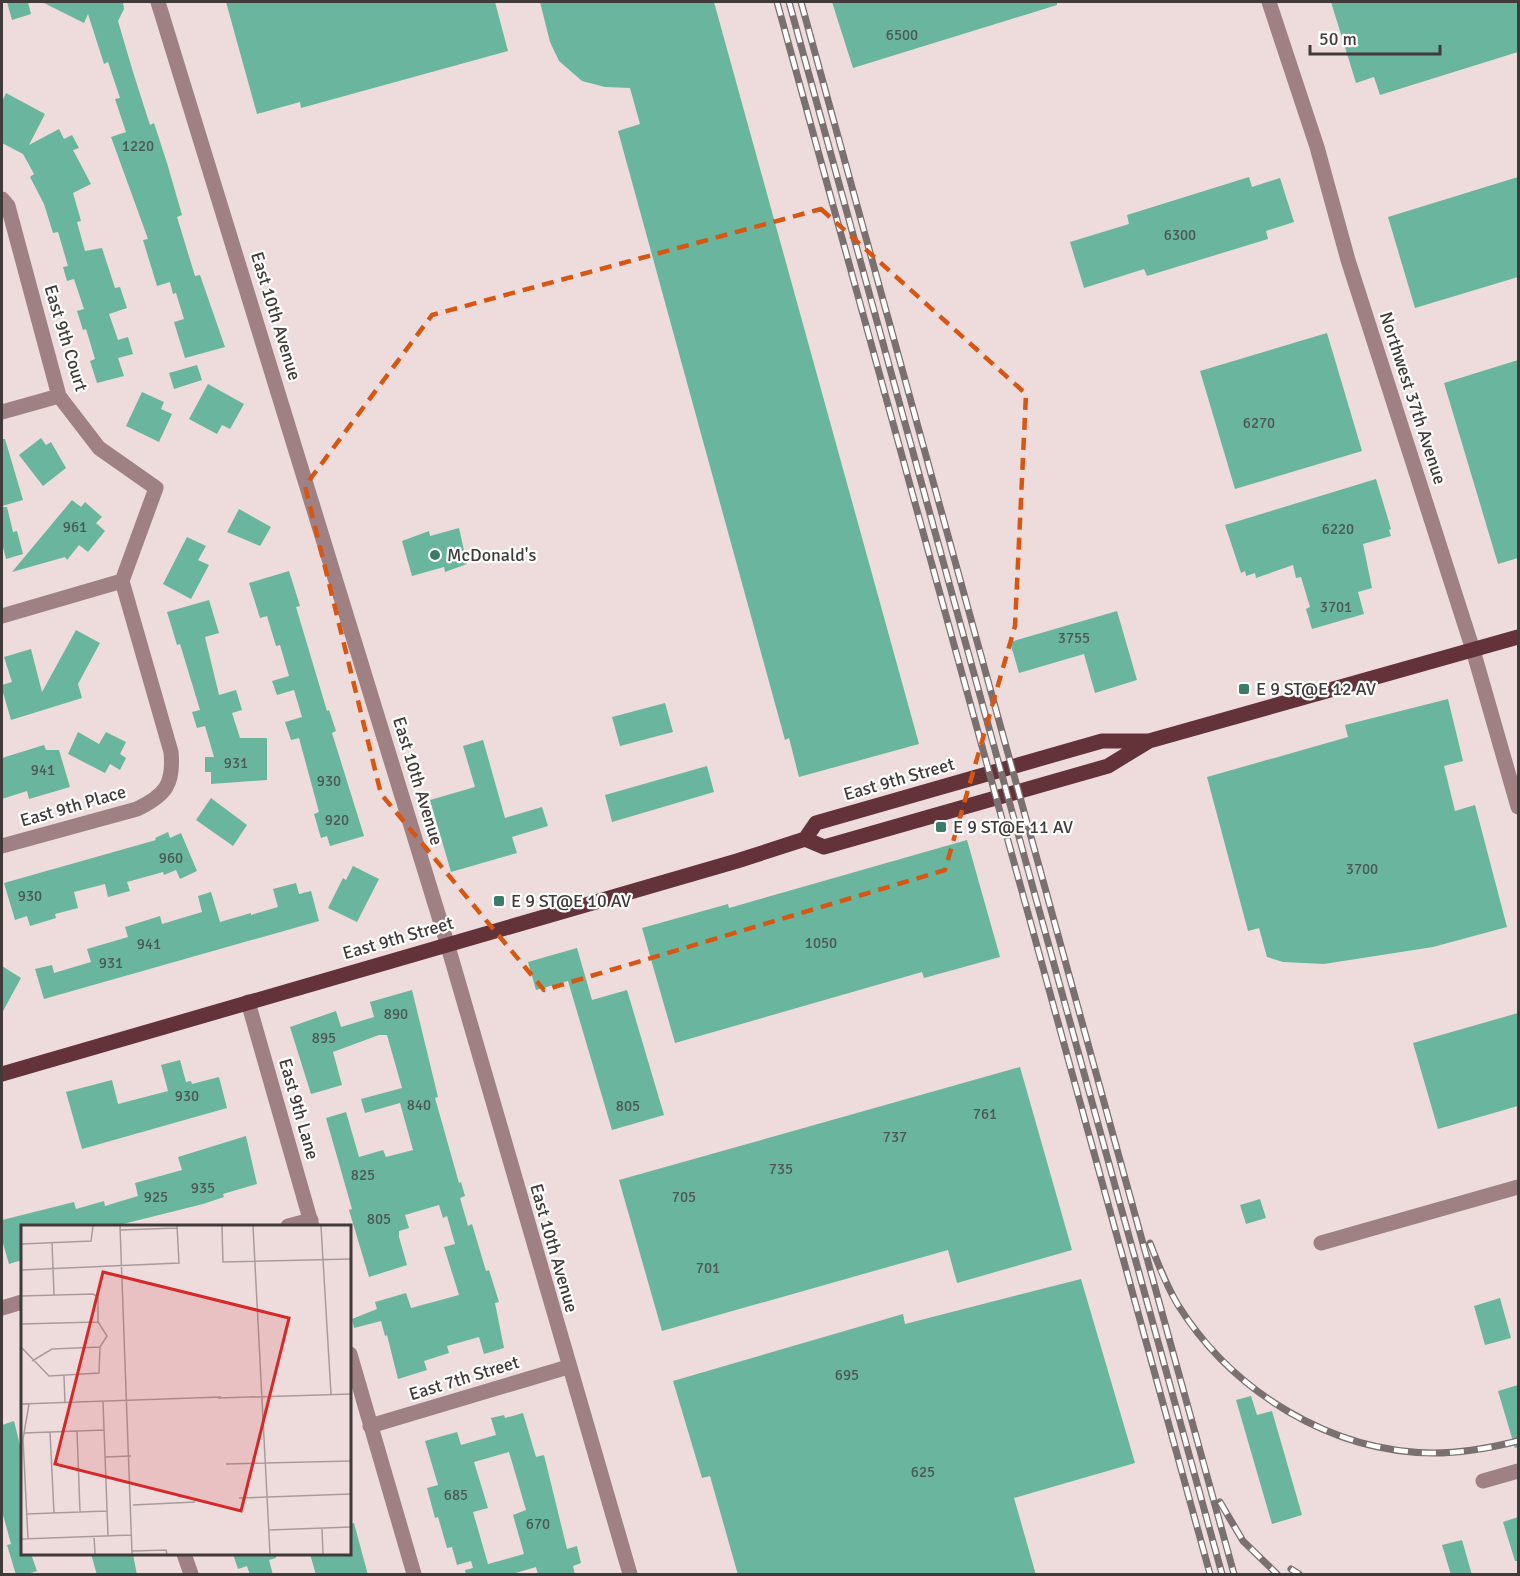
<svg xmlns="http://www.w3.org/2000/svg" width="1520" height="1576" viewBox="0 0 1520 1576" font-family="Signika,sans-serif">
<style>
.building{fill:#6ab59d;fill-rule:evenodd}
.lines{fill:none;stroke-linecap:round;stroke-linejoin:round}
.minor{stroke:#9f8184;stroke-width:15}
.major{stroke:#64333a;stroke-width:15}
.rail-casing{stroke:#7a7070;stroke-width:7}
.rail{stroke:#fff;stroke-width:4.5;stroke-dasharray:14;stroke-linecap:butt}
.marked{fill:none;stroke:#d75611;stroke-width:4.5;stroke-dasharray:12 8;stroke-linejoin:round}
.poi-dot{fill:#3c7b67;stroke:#fff;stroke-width:2}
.labels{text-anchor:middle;stroke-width:4.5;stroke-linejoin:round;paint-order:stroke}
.number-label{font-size:15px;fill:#4b5953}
.street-label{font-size:18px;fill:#413a3a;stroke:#fff}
.poi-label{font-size:18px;fill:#413a3a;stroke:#fff;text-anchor:start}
.inset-road{fill:none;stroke:#a99b9c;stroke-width:1.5}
.view{fill:#d62828;fill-opacity:0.15;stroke:#d62828;stroke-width:3}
.inset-edge{fill:none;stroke:#413a3a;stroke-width:3}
</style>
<rect width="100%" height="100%" fill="#eedcdd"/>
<!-- building -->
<path class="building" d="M7 2H28L31 14 12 20Z
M42 2H123L124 9 118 21 133 72 150 125 154 123 167 163 182 215 177 217 195 276 200 275 225 347 185 358 174 322 184 319 176 293 173 294 170 282 157 286 143 240 148 239 111 137 126 132 115 99 120 98 108 62 104 64 88 14 84 23Z
M226 2H495L508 51 301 108 300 102 257 114Z
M540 2H714L919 744 799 777 789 738 785 740 618 131 640 124 630 88 605 87 582 81 559 61 550 42Z
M832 2H1057V5L853 68Z
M1331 2H1518V52L1380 95 1374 77 1356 83Z
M6 93 45 114 29 145 59 129 64 139 72 135 79 148 73 150 91 184 73 193 81 221 77 222 85 251 102 248 115 288 120 287 127 308 109 314 118 340 128 337 133 354 118 358 124 376 97 383 90 361 95 359 86 329 83 330 77 311 84 309 74 279 67 281 63 267 68 266 58 232 53 233 44 204 30 177 34 174 23 154 2 143V102Z
M1249 177 1252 187 1280 178 1294 222 1266 231 1268 239 1147 276 1144 269 1084 288 1070 242 1129 224 1127 215Z
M1518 177V277L1415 308 1388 217Z
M1327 333 1362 451 1235 489 1200 371Z
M1518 360V558L1498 564 1444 383Z
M197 365 202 380 174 389 169 373Z
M208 384 244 404 230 429 222 425 217 434 189 419Z
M142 392 164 402 161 409 172 414 159 442 126 426Z
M41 438 46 445 51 442 66 468 43 486 19 455Z
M2 439H5L23 500 2 506Z
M1376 479 1391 529 1389 530 1391 536 1363 544 1372 588 1358 592 1364 614 1312 629 1306 609 1310 607 1301 577 1296 578 1293 565 1256 578 1255 573 1246 576 1245 571 1241 573 1225 525Z
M72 500 81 507 85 502 102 517 96 523 105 531 88 552 79 545 67 560 65 557 12 572Z
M2 507H7L13 532 17 531 23 554 6 559 2 543Z
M239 509 271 527 260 546 227 532Z
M459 528 467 564 445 572 444 567 412 576 402 541 429 531 430 536Z
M187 537 206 546 198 560 209 565 191 599 163 584Z
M289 571 300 606 296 607 327 711 329 710 336 731 332 733 364 836 330 846 327 836 321 838 314 814 319 812 299 738 291 740 285 722 302 717 294 690 277 695 272 681 289 676 280 645 276 646 267 616 260 618 249 583Z
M209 600 219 633 205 637 219 695 236 690 242 710 232 713 240 738H267V780L211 784V772H205V757H214L205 726 197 728 192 712 200 710 180 644 177 645 167 612Z
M1117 611 1137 680 1095 693 1084 654 1019 673 1010 642Z
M76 630 100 643 78 684 82 698 11 720 2 689V685L12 682 4 657 31 649 42 692Z
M1448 699 1463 761 1444 766 1455 811 1475 805 1507 927 1433 947 1324 964 1283 962 1267 957 1259 928 1248 931 1207 777 1348 737 1345 725Z
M665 703 673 732 620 746 612 717Z
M78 732 99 744 106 732 126 742 120 754 126 758 120 770 110 764 105 773 68 754Z
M483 740 505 818 542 807 548 826 512 837 517 853 451 872 430 800 475 787 463 746Z
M44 745 46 750H59L70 787 29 799 27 791 2 799V758Z
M707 766 714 792 612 822 605 795Z
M211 798 247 825 233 846 196 820Z
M168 832 170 838 181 833 197 871 180 879 176 870 164 875 163 872 127 882 130 891 108 897 105 884 74 892 78 908 55 914 56 918 30 926 27 916 15 920 4 883 156 840 155 838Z
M967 840 1000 957 924 978 922 972 675 1043 642 928 728 904 729 908Z
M353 866 379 879 357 922 328 908 343 878 346 880Z
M296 883 299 894 311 891 319 921 44 999 35 969 52 965 54 973 91 962 87 949 128 937 125 927 160 916 162 924 202 912 198 896 211 892 220 922 251 913V915L278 907 273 889Z
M577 948 592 1000 627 990 664 1115 612 1130 568 981 536 990 528 962Z
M2 966 21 978 2 1013Z
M412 990 438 1097 435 1098 459 1183 461 1182 465 1196 460 1198 468 1226 472 1224 486 1271 489 1270 499 1302 495 1303 504 1348 484 1354 479 1337 447 1346 449 1353 424 1361 427 1370 398 1379 387 1335 385 1336 381 1321 354 1328 352 1319 377 1309 375 1302 406 1293 411 1308 459 1295 444 1247 455 1244 447 1216 443 1218 439 1205 405 1215 409 1228 399 1231V1237L407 1265 369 1277 349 1210 352 1209 326 1118 346 1112 359 1157 383 1150 386 1157 413 1150 400 1103 365 1113 361 1099 402 1088 387 1035H379L333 1052 342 1085 311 1094 290 1027 336 1011 341 1027 374 1017 370 1002Z
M1518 1013V1106L1438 1129 1413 1043Z
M180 1060 186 1082 191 1081 192 1084 219 1077 227 1108 82 1149 66 1092 112 1080 118 1104 168 1091 161 1065Z
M1020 1067 1072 1250 957 1283 948 1250 662 1331 619 1180Z
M246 1136 257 1184 223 1194 224 1197 203 1204 111 1227H22V1260L9 1264 2 1240V1220L74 1202 76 1209 104 1201 105 1206 138 1196 135 1183 182 1170 178 1157Z
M1260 1199 1266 1218 1246 1224 1240 1205Z
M1081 1279 1135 1463 1014 1498 1036 1575H738L710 1476 702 1478 673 1381 903 1314 905 1324Z
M1500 1298 1511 1338 1485 1345 1474 1306Z
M1518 1385V1447L1515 1448 1498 1391Z
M1251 1396 1257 1415 1272 1411 1302 1515 1272 1524 1236 1400Z
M523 1413 536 1457 544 1455 567 1549 577 1546 581 1563 573 1566 575 1575H538L536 1567 509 1575H466L465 1570 473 1568 471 1561 457 1565 452 1547 447 1548 438 1517 435 1518 427 1488 438 1485 425 1441 457 1432 461 1445 496 1435 491 1418 504 1415 505 1418ZM509 1452 526 1510 513 1515 524 1554 488 1564 473 1512 488 1508 474 1462Z
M14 1421 22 1453V1554H31L37 1571 24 1575H16L7 1545 11 1544 2 1511V1425Z
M1518 1517V1561H1515L1503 1522Z
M354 1523 368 1575H316L310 1554H350V1524Z
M1462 1540 1472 1575H1451L1442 1545Z
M91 1554H133L137 1575H97Z
M233 1554H276V1558L269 1560 273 1575H250L247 1566 238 1569Z"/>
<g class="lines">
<!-- minor -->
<path class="minor" d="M158 2 447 943 630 1574
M1269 2 1317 147 1348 260 1473 650 1518 807
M2 199 8 206 59 396 99 448 156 488 122 581 2 616
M2 412 59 396
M2 846 137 809C166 795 174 784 171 752L122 581
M248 1002 312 1226
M288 1226 311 1220
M1321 1243 1518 1187
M2 1308 22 1302
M350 1354 414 1574
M370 1426 568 1367
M1483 1481 1518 1471
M184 1554 191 1574"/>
<!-- major -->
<path class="major" d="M805 839 824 847 1108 766 1149 741
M2 1074 737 861 805 839 816 823 1102 741H1149L1518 637"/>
<defs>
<path id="rail" d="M777 2 1210 1574
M789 2 1222 1574
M801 2 1234 1574
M1150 1243C1158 1264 1166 1285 1178 1305 1232 1391 1330 1452 1433 1453 1462 1453 1490 1448 1518 1441
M1220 1502 1243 1541 1277 1574
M1291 1569 1299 1574"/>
</defs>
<!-- rail casing -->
<use href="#rail" class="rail-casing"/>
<!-- rail -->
<use href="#rail" class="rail"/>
</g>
<!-- marked area -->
<path class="marked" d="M821 209 1026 394 1015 626 945 870 544 990 381 794 305 486 432 315Z"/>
<!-- markers -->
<g class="poi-dot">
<circle cx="435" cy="555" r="6"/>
<rect x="1238" y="683" width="12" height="12" rx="3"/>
<rect x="935" y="821" width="12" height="12" rx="3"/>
<rect x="493" y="895" width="12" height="12" rx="3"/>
</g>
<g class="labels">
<!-- number labels -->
<g class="number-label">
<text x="902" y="40">6500</text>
<text x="138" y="151">1220</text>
<text x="1180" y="240">6300</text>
<text x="1259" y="428">6270</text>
<text x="75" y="532">961</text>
<text x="1338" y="534">6220</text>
<text x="1336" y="612">3701</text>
<text x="1074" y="643">3755</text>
<text x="236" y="768">931</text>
<text x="43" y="775">941</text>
<text x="329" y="786">930</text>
<text x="337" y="825">920</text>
<text x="171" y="863">960</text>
<text x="1362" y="874">3700</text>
<text x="30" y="901">930</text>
<text x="821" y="948">1050</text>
<text x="149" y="949">941</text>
<text x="111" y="968">931</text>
<text x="396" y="1019">890</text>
<text x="324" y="1043">895</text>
<text x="187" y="1101">930</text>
<text x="419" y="1110">840</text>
<text x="628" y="1111">805</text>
<text x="985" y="1119">761</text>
<text x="895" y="1142">737</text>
<text x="781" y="1174">735</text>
<text x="363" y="1180">825</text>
<text x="203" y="1193">935</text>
<text x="156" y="1202">925</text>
<text x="684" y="1202">705</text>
<text x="379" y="1224">805</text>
<text x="708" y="1273">701</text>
<text x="847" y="1380">695</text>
<text x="923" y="1477">625</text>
<text x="456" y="1500">685</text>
<text x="538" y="1529">670</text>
</g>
<!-- street labels -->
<g class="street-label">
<text transform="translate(276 316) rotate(73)" y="6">East 10th Avenue</text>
<text transform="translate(66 338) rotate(73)" y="6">East 9th Court</text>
<text transform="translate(1413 398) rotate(72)" y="6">Northwest 37th Avenue</text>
<text transform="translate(899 779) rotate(-16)" y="6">East 9th Street</text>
<text transform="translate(418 781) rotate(73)" y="6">East 10th Avenue</text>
<text transform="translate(73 806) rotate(-16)" y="6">East 9th Place</text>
<text transform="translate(398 938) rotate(-16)" y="6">East 9th Street</text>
<text transform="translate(299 1109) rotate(74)" y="6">East 9th Lane</text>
<text transform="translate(554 1248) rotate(74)" y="6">East 10th Avenue</text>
<text transform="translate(464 1378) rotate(-17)" y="6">East 7th Street</text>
</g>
<!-- poi labels -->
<g class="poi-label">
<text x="447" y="561">McDonald's</text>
<text x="1256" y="695">E 9 ST@E 12 AV</text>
<text x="953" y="833">E 9 ST@E 11 AV</text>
<text x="511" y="907">E 9 ST@E 10 AV</text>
</g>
</g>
<!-- overview -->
<g transform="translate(21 1225)">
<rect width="330" height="330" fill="#eedcdd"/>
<path class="inset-road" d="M99 1 111 329M201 1 202 37 330 34M232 1 249 329M300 1 310 169M99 5 156 3M31 17 33 70M0 19 70 16 72 1M0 45 158 38 156 1M0 71 72 69 77 72V97L86 111 79 122 31 124 11 136M0 99 77 97M0 122 28 151 78 148 79 122M43 151 44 178M197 173 330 169M82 177 87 311M0 179 200 172M56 206 59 287M29 207 33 288M3 208 83 205M84 232 110 231M205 239 330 236M218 273 330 269M112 280 174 277M5 289 86 286M301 303 302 329M248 305 330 302M73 311 74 329M0 314 111 310M7 314 2 214 8 179M111 326 145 325 146 329"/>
<path class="view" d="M82 47 268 93 220 286 34 239Z"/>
<rect width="330" height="330" class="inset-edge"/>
</g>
<!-- border -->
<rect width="1520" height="1576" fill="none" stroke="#413a3a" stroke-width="6"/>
<!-- scale -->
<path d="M1310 45v9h130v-9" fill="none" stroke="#413a3a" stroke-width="3"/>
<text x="1319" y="45" font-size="18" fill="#413a3a" stroke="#ffffff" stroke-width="4.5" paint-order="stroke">50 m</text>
</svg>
